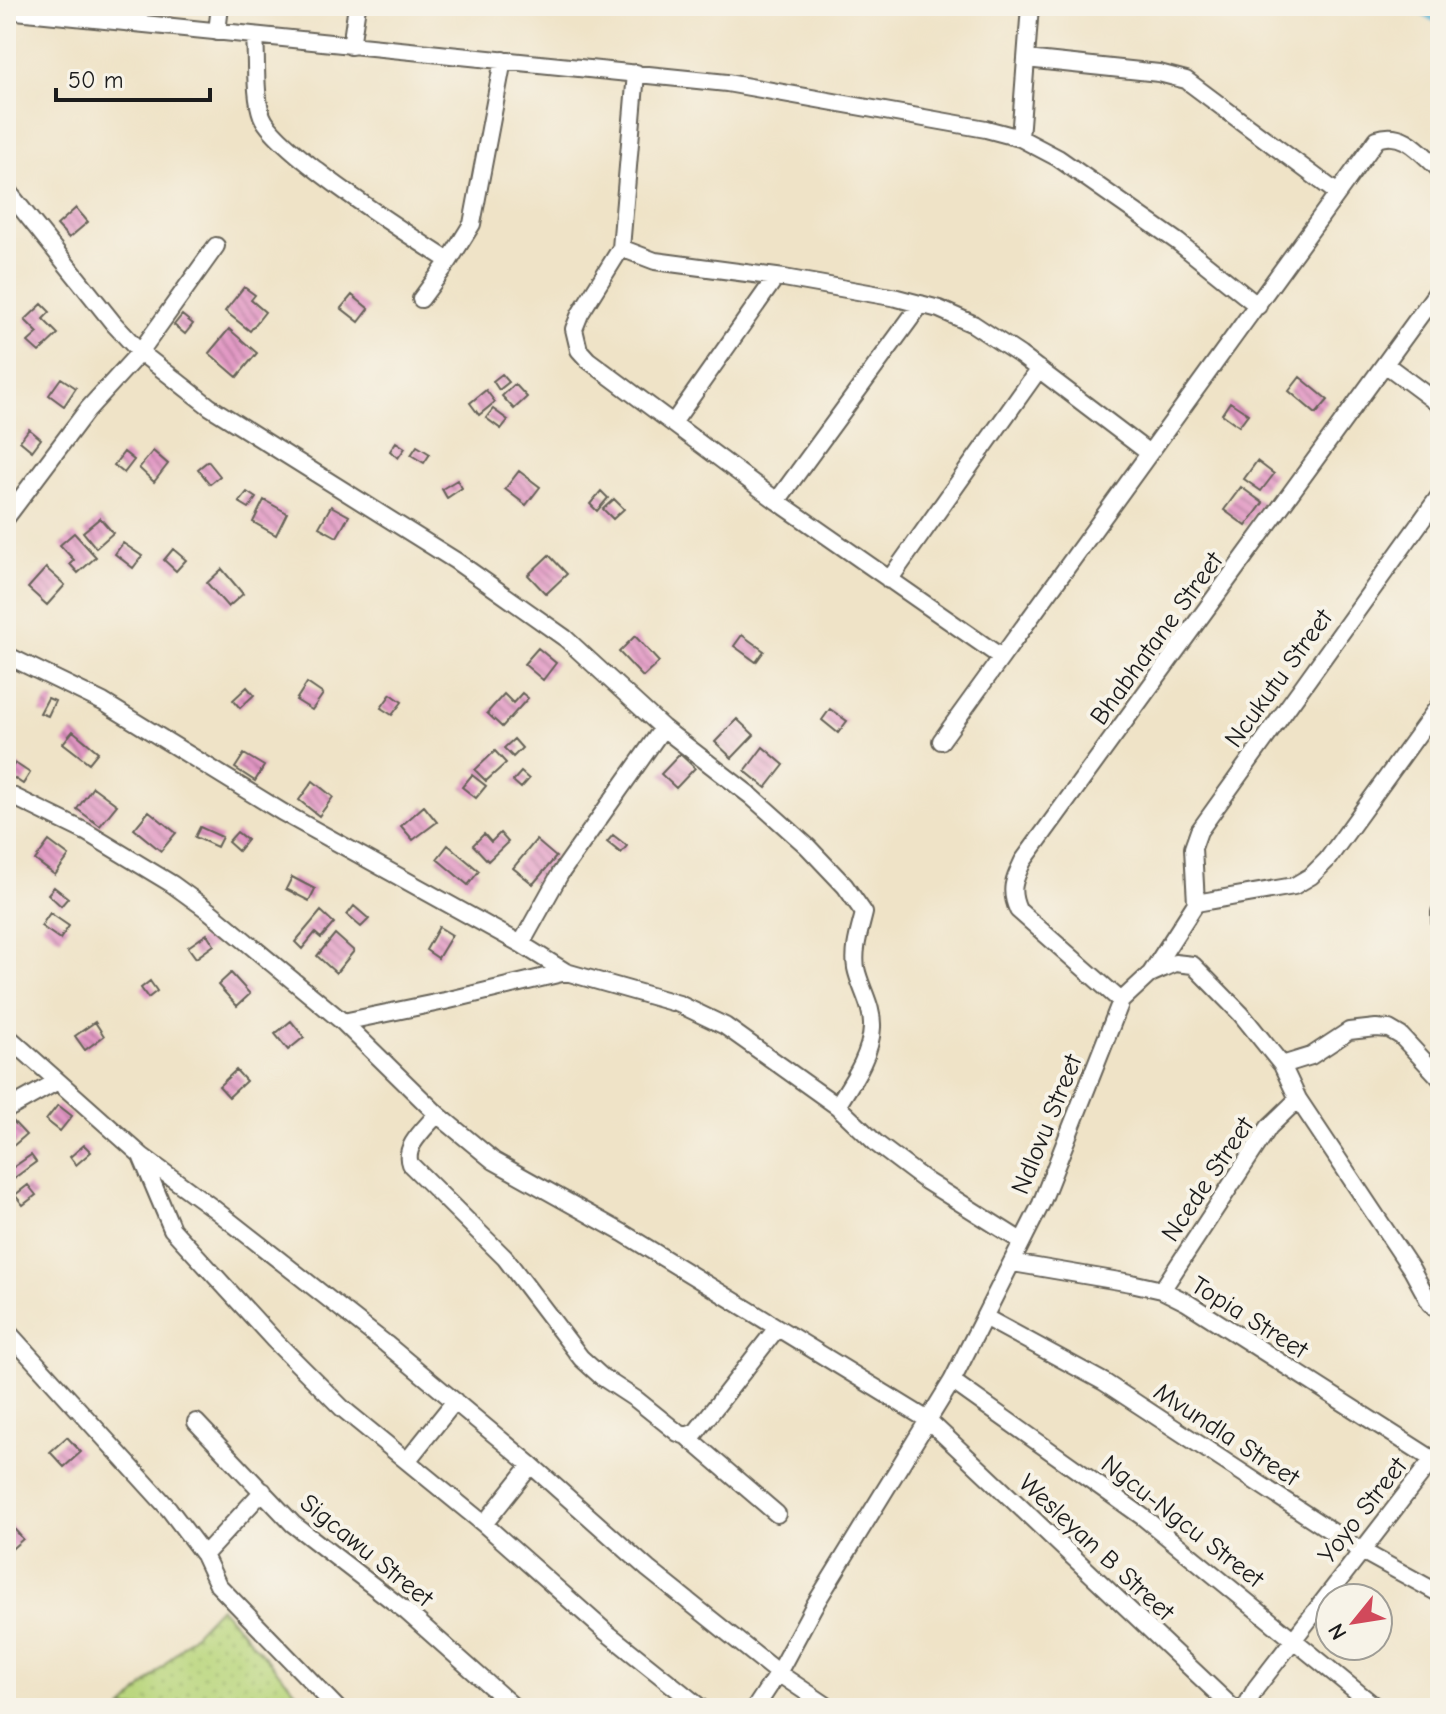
<svg xmlns="http://www.w3.org/2000/svg" width="1446" height="1714" viewBox="0 0 1446 1714" font-family="'Comic Neue',sans-serif">
<style>
.grass{fill:url(#grass-dots);stroke:#6a794c;stroke-width:2}
.lines{fill:none;stroke-linecap:round;stroke-linejoin:round}
.stream{stroke:#58b4d6;stroke-width:6}
.building{fill:url(#building-back-hatch)}
.street-casing{stroke:#666258;stroke-width:20}
.street{stroke:#fff;stroke-width:16}
.labels{text-anchor:middle;stroke-width:8;stroke-linejoin:round;paint-order:stroke}
.street-label{font-size:26px;fill:#1c1c1c;stroke:#f7f3e8}
</style>
<defs>
<pattern id="grass-dots" width="8" height="8" patternUnits="userSpaceOnUse" patternTransform="scale(2)"><rect width="8" height="8" fill="#b9d67d"/><path d="M2 2h.1M6 6h.1" fill="none" stroke="#9eb76b" stroke-width="1.8" stroke-linecap="round"/></pattern>
<pattern id="building-back-hatch" width="6" height="6" patternUnits="userSpaceOnUse" patternTransform="scale(2)"><rect width="6" height="6" fill="#e196c3"/><path d="M-1 5l2 2M0 0l6 6M5-1l2 2" fill="none" stroke="#b67a9e"/></pattern>
</defs>
<rect width="100%" height="100%" fill="#f7f3e8"/>
<filter id="ink" filterUnits="userSpaceOnUse"><feTurbulence type="fractalNoise" baseFrequency=".0125" numOctaves="2"/><feDisplacementMap in="SourceGraphic" scale="16" xChannelSelector="R" yChannelSelector="G"/><feConvolveMatrix kernelMatrix="1 2 1 2 8 2 1 2 1" color-interpolation-filters="sRGB"/></filter>
<filter id="wash" filterUnits="userSpaceOnUse"><feTurbulence type="fractalNoise" baseFrequency=".006" numOctaves="4" result="noise"/><feDisplacementMap in="SourceGraphic" scale="32" xChannelSelector="R" yChannelSelector="G"/><feGaussianBlur stdDeviation="1.8" result="paint"/><feColorMatrix in="noise" values="0 0 0 0 0 0 0 0 0 0 0 0 0 0 0 0 0 1.4 0 .05"/><feComposite in="paint" operator="in"/></filter>
<g filter="url(#wash)">
<rect width="100%" height="100%" fill="#efe3c7"/>
<!-- grass -->
<path class="grass" d="M220 1607 311 1708H123Z"/>
<g class="lines">
<!-- stream -->
<path class="stream" d="M1409 6 1440 22"/>
</g>
<g id="blocks">
<!-- building -->
<path class="building" d="M167 6H189L190 9 170 15Z
M76 208 88 222 69 238 57 225Z
M244 287 255 295 251 300 265 312 250 331 225 311Z
M352 295 369 309 359 322 341 308Z
M42 304 50 312 43 319 58 334 39 352 28 342 38 333 25 320Z
M182 315 193 324 185 334 174 325Z
M229 329 257 353 237 377 209 353Z
M502 374 509 382 499 390 493 381Z
M1300 377 1328 400 1316 414 1289 391Z
M61 378 76 388 64 406 49 395Z
M515 384 527 397 514 409 502 396Z
M486 390 495 402 479 415 470 403Z
M1230 402 1248 414 1239 426 1222 414Z
M493 409 508 420 501 429 486 418Z
M29 429 41 439 32 451 20 441Z
M396 442 405 448 398 458 390 451Z
M417 446 430 454 424 463 411 455Z
M153 451 168 464 154 482 139 468Z
M124 452 134 460 124 473 114 465Z
M208 461 220 476 210 484 198 469Z
M1257 461 1274 474 1261 491 1244 479Z
M519 471 540 487 526 505 505 489Z
M457 480 462 488 447 498 442 489Z
M1241 487 1263 503 1246 526 1224 510Z
M601 491 608 498 597 511 590 504Z
M247 492 256 498 249 508 239 502Z
M614 499 624 509 613 519 603 509Z
M264 500 287 513 276 535 253 522Z
M331 506 349 516 337 537 319 527Z
M100 518 113 533 96 548 83 532Z
M74 533 96 557 78 573 70 564 74 560 60 545Z
M123 543 142 556 133 568 115 554Z
M173 549 186 560 176 571 164 560Z
M549 555 567 574 546 594 528 575Z
M46 568 65 585 47 605 28 588Z
M222 569 243 594 228 607 207 583Z
M742 635 764 651 756 662 734 646Z
M635 636 659 662 643 677 619 652Z
M538 648 556 663 543 680 524 664Z
M307 683 323 694 312 710 296 700Z
M247 687 254 695 240 708 233 700Z
M522 693 528 698 502 727 487 713 504 694 513 703Z
M391 694 402 702 392 715 381 708Z
M48 698 55 701 48 716 40 713Z
M830 709 847 721 838 733 822 720Z
M737 719 754 735 732 758 715 742Z
M73 731 98 752 89 763 63 743Z
M514 739 522 748 513 757 504 748Z
M763 747 784 765 766 788 745 771Z
M495 751 506 763 486 781 475 770Z
M244 754 264 766 255 781 235 768Z
M680 754 695 768 676 788 661 774Z
M15 763 30 773 23 784 8 774Z
M521 772 529 779 521 788 513 781Z
M472 775 486 786 476 798 462 787Z
M313 781 333 797 319 816 299 800Z
M93 787 117 805 100 826 77 809Z
M424 806 437 822 413 840 401 826Z
M149 811 176 833 161 851 134 829Z
M200 827 222 837 217 847 195 837Z
M237 832 247 840 238 851 228 842Z
M500 833 508 842 488 861 473 845 484 834 491 842Z
M613 835 627 846 621 853 607 842Z
M536 840 556 857 533 884 513 868Z
M49 841 69 856 55 875 35 860Z
M448 845 479 871 468 885 437 859Z
M292 877 315 889 309 901 286 889Z
M54 887 68 898 61 906 48 894Z
M354 906 369 919 361 927 347 915Z
M321 911 334 923 321 938 315 933 302 949 295 942Z
M50 913 69 926 60 939 41 926Z
M439 927 452 935 438 958 426 950Z
M207 934 214 945 196 958 188 947Z
M335 934 354 951 336 973 317 956Z
M231 973 250 994 237 1006 218 985Z
M150 981 157 991 148 998 141 988Z
M291 1021 304 1037 288 1050 275 1034Z
M95 1022 104 1036 85 1050 75 1036Z
M236 1070 246 1081 229 1097 219 1086Z
M58 1105 72 1116 60 1131 46 1120Z
M11 1119 26 1135 13 1146 6 1138V1124Z
M84 1145 91 1152 76 1165 70 1157Z
M31 1155 36 1162 13 1179 8 1171Z
M28 1185 36 1195 23 1205 15 1195Z
M67 1437 81 1452 64 1467 50 1452Z
M9 1523 23 1539 6 1554V1526Z"/>
</g>
</g>
<g filter="url(#ink)">
<use href="#blocks" fill-opacity="0" stroke="#666258" stroke-width="2"/>
<g class="lines">
<defs>
<path id="street" d="M6 10 727 83 986 129 1020 138 1058 158 1178 242 1258 306
M217 32 220 6
M255 37C257 59 254 95 262 116 275 150 412 237 449 261
M351 46 357 6
M1026 59 1159 73 1186 80 1336 192
M636 73 621 248 580 314 574 329 579 350 588 360 777 501 1001 657
M1020 138 1030 6
M6 189 114 324 140 352 210 407 456 561 565 638 663 728 751 796 807 846 845 886 864 913C860 930 853 949 856 968 860 988 873 1006 872 1027 871 1056 852 1082 837 1106
M621 248 655 261 784 278 897 298 939 309 973 324 1020 355 1149 453
M421 299 449 261 472 224 503 60
M1385 364 1440 405
M673 423 776 277
M777 501 921 304
M6 518 88 409 140 352 216 246
M889 580 1039 369
M6 655 103 702 282 812 521 944 566 972
M941 741 1377 139C1404 129 1421 153 1440 170
M6 793 86 832 172 884 209 911 343 1022 437 1114 494 1161 623 1233 928 1420 1233 1708
M1196 903 1294 886 1311 876 1327 860 1440 704
M1440 912V922
M521 944 560 874 663 728
M1151 973 1196 903 1193 848 1199 831 1440 495
M1121 1001 1018 910C1009 890 1014 880 1023 861L1440 288
M343 1022 445 1001 566 972 679 1004 725 1026 837 1106 877 1144 926 1181 1021 1241
M6 1035 142 1156 213 1208 386 1344 531 1465 648 1569 778 1673 830 1708
M1282 1065 1311 1056 1349 1031 1376 1028 1389 1029 1401 1036 1440 1078
M6 1110 56 1082
M437 1114C426 1128 403 1146 410 1164L505 1258 581 1358 602 1377 637 1400 678 1433 686 1436 696 1432 777 1328
M142 1158 172 1229 274 1340 342 1408 484 1524 606 1632 701 1708
M1013 1263 1131 1283 1162 1290 1186 1302 1440 1464
M1162 1290 1269 1127 1298 1099
M986 1318 1104 1382 1360 1550 1440 1594
M6 1330 169 1509 204 1555 218 1585 337 1708
M952 1381 1143 1517 1377 1708
M196 1422 293 1524 407 1612 515 1708
M686 1436 777 1514
M407 1461 455 1401
M484 1524 531 1465
M204 1555 263 1491
M755 1708 778 1673 814 1606 952 1381 1041 1204 1121 1001 1150 974 1175 963 1193 965 1241 1014 1282 1065 1298 1099 1412 1270 1430 1303 1440 1312
M1245 1708 1256 1688 1433 1459"/>
</defs>
<!-- street casing -->
<use href="#street" class="street-casing"/>
<!-- street -->
<use href="#street" class="street"/>
</g>
</g>
<g class="labels">
<!-- street labels -->
<g class="street-label">
<text transform="translate(1156 638) rotate(-54)" y="9">Bhabhatane Street</text>
<text transform="translate(1278 678) rotate(-54)" y="9">Ncukutu Street</text>
<text transform="translate(1046 1124) rotate(-68)" y="9">Ndlovu Street</text>
<text transform="translate(1207 1179) rotate(-56)" y="9">Ncede Street</text>
<text transform="translate(1250 1317) rotate(32)" y="9">Topia Street</text>
<text transform="translate(1227 1434) rotate(33)" y="9">Mvundla Street</text>
<text transform="translate(1362 1510) rotate(-52)" y="9">Yoyo Street</text>
<text transform="translate(1183 1521) rotate(38)" y="9">Ngcu-Ngcu Street</text>
<text transform="translate(1097 1547) rotate(43)" y="9">Wesleyan B Street</text>
<text transform="translate(367 1550) rotate(39)" y="9">Sigcawu Street</text>
</g>
</g>
<!-- margin -->
<rect width="1446" height="1714" fill="none" stroke="#f7f3e8" stroke-width="32"/>
<!-- north arrow -->
<g transform="translate(1354 1622) rotate(240)"><circle r="38" fill="#f7f3e8" stroke="#9f9d96" stroke-width="2"/>
<path d="M0-6L14 30L0 20L-14 30Z" fill="#d1495b"/>
<text y="-12" font-size="22" font-weight="bold" text-anchor="middle" fill="#1c1c1c">N</text>
</g>
<!-- scale -->
<path d="M56 88v12h154v-12" fill="none" stroke="#1c1c1c" stroke-width="4"/>
<text x="68" y="88" font-size="24" fill="#1c1c1c" stroke="#f7f3e8" stroke-width="6" paint-order="stroke">50 m</text>
</svg>
